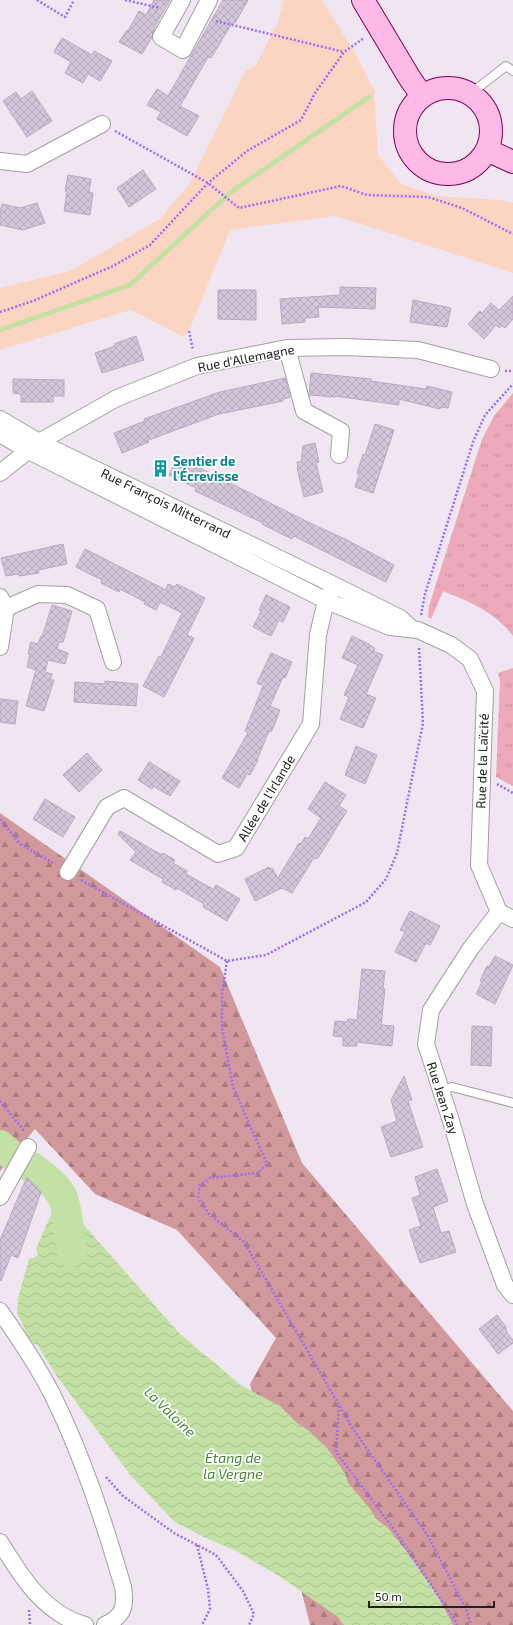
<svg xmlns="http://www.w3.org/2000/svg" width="513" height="1625" viewBox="0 0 513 1625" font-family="'Exo 2',sans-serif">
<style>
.grass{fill:url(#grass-tufts)}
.forest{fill:url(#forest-firs)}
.park{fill:#fcd5c2}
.water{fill:url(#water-waves)}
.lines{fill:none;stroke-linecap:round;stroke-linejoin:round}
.stream{stroke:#c4e1a5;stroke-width:5}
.river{stroke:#c4e1a5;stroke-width:30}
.building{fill:url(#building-cross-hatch);stroke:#bba8c4}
.lane-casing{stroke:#a1a1a1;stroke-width:10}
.street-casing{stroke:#a1a1a1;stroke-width:18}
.secondary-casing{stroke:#7f0051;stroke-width:24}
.path{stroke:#9e6aff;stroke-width:2.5;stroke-dasharray:2 2;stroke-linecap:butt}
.lane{stroke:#fff;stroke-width:8}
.street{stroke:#fff;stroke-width:16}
.secondary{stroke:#fdb9e8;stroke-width:22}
.labels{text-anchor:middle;stroke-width:3.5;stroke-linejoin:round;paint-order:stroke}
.street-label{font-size:13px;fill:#202020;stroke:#fff}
.culture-label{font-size:13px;font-weight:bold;fill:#0d838f;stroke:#fff;text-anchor:start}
.water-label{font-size:14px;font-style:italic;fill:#4a8437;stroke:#fff}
</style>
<defs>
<pattern id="grass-tufts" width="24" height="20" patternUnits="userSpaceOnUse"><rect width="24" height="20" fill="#edaaba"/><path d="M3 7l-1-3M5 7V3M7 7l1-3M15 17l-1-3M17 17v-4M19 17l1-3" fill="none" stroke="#cb92a0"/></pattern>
<pattern id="forest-firs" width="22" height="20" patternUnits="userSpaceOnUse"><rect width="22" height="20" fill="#d2999c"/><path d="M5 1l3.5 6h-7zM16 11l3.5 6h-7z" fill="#aa7c7f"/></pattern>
<pattern id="water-waves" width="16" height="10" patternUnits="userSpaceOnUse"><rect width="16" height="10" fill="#c4e1a5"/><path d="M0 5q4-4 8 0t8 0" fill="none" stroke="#a8c18e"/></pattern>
<pattern id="building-cross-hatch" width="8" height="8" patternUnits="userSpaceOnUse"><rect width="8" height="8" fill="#d3c6d8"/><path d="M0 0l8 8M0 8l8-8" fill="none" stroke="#b5aab9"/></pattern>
</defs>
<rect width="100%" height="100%" fill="#f0e6f1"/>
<!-- grass -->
<path class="grass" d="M513 393V636C495 612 470 602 443 591L431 619 428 617 429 606 482 439 494 416Z
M513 668V786L496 777 500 680 498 673Z"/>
<!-- forest -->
<path class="forest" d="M0 813 220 967 302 1163 513 1411V1625H310L250 1384 276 1338 177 1230 95 1194 35 1129 0 1171Z"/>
<!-- park -->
<path class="park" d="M284 0H322L357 56 374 90 378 155 401 184 437 196 500 200 513 203V273L336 216 230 230 189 331 184 337 131 310 0 350V288L70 271 160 219 190 183 246 70 255 67 278 22Z"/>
<!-- water -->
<path class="water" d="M38 1153C59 1172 72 1179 77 1208L51 1204 43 1192 25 1174 31 1163Z
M53 1210 77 1213 84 1225 180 1334 242 1386 280 1406 297 1423 308 1430 327 1448 346 1475 348 1483 370 1509 376 1519 388 1528 407 1552 436 1593 453 1625H343L338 1617 279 1576 236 1551 204 1537 175 1522 131 1476 56 1375 38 1346 30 1341 17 1312 18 1298 29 1259 35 1257 38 1254 36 1249Z"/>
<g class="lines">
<!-- stream -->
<path class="stream" d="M0 330 130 285 231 192 369 97"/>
<!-- river -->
<path class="river" d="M0 1145 15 1158
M29 1166C41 1173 55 1184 62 1196 67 1205 70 1239 72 1252"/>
</g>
<!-- building -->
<path class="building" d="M154 0H170L155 26 152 37 142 54 119 42 127 30 128 31 139 11 146 15Z
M223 0H248L235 23H232L211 58 208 57 180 106 199 116 187 136 157 119 161 112 147 105 157 89 168 96Z
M62 38 92 55 94 51 112 61 100 81 88 74 83 83 65 73 71 62 54 52Z
M32 91 52 121 27 137 3 101 16 92 21 99Z
M143 170 156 189 129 207 117 188Z
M68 175 91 179 89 192 93 193 90 215 64 211 67 192 65 191Z
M37 203 45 223 23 230 0 225V213L2 204 20 208Z
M340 287 376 288 375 309 318 307 319 317 305 318V322L282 324 280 299 340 295Z
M218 290H256V320L218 319Z
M513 296V319L505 328 502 326 499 328 496 325 484 339 468 324 480 311 482 313 491 303 499 310Z
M413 300 451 308 447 327 410 322Z
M136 336 144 360 102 373 95 353 115 346 114 344Z
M311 373 371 379V381L426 389 427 386 452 392 448 408 441 407 440 409 399 399V405L335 396V397L309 395Z
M285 378 290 397 283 399V401L219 414 146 441 149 442 122 453 114 433 145 421 144 419 220 392Z
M13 379 64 380V396H53V402H21V394L13 393Z
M375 424 394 430 373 493 355 487 359 474 357 473 363 454 365 455Z
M315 443 319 462 316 463 323 492 304 497 297 468 298 467 297 462H301L303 446Z
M178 457 310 523 345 539 394 565 386 582 294 536 292 539 262 524 263 523 195 491 196 488 169 475Z
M63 544 67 564 38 570 39 573 19 576V574L6 576 1 558Z
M85 549 166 590 168 584 175 587 177 584 205 598 187 635 194 638 164 697 143 686 159 656 161 657 182 613 160 602 156 610 144 604 145 602 120 589 119 592 101 583 102 580 76 567Z
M266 595 290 607 283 622 279 620 271 636 253 627 261 611 259 610Z
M52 605 72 611 63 642H59L57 649 68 653 65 664 48 660 45 672 52 674 50 680H54L44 711 26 706 36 670 27 667 30 654H28L31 642 38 644 41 636 42 637Z
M352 636 369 644V645L375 648 374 651 383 655 366 694 376 698 363 728 340 719 349 697 344 695 358 665 342 658Z
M271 653 292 662 285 678 283 677 270 706 280 710 274 726 271 732 269 731 257 760H258L250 775 247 774 239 788 222 778 248 733 245 731 263 686 257 683Z
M105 681 138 684 136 706 74 702 75 682 105 684Z
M0 699 18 701 15 724 0 722Z
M356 746 377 755 365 784 345 775Z
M87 753 102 770 79 792 63 775Z
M149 762 180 781 170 796 153 786 152 789 138 780Z
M325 782 346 795 339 806 347 811 343 817 318 858 313 859 292 893 282 888 255 901 245 879 269 867 270 869 272 868 278 878 299 843 301 844 305 837 308 839 321 818 308 809Z
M45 799 75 817 63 837 33 819Z
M120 831 162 855 163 853 175 860 173 863 187 871 186 874 213 889 216 885 240 899 227 921 203 907 204 904 177 888 176 890 162 882 163 879 130 860 136 852 118 834Z
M410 911 440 926 430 945 426 943 416 962 395 952 405 932 400 930Z
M495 956 513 965 495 1004 476 994 482 982 480 981 487 966 489 967Z
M362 969 385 971 383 989H385L381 1025 394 1026 392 1046 356 1042 357 1046H343V1037L333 1036 335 1021 347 1022 348 1019 357 1020Z
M472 1026 492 1027 491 1066 471 1065Z
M404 1076 412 1100 408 1101 423 1147 391 1157 381 1127 397 1121 391 1100Z
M437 1169 448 1201 433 1207 441 1233 449 1231 456 1252 420 1263 409 1230 421 1226 412 1198 420 1195 415 1177Z
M27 1177 41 1192 18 1258 11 1255 1 1281 0 1280V1240Z
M497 1315 506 1327V1331L513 1340V1343L498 1354 479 1329Z"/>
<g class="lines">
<defs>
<path id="lane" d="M473 96 479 87 506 66 513 71
M441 1090 452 1087 513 1103"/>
<path id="street" d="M182 0 161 37 183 50 209 0
M0 161 27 164 102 124
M287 348 304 411 341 431 339 455
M0 419 39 442 334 585 400 618 412 629
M0 434 29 451 327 601 390 627 418 630 451 645 470 659 485 691 479 865 499 912 513 919
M0 473 39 442 117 398 197 366 287 348 345 347 418 350 491 369
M0 597 6 608 0 647
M6 608 38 594 67 595 97 609 113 662
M68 872 107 807 124 798 218 854 236 848 311 724 318 635 325 605 334 585
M499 912 471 948 431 1010 426 1044 451 1121 475 1204 505 1285 513 1295
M0 1197 28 1147
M0 1311C19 1338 38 1366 53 1396 83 1457 104 1521 123 1587 126 1606 124 1616 105 1625
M0 1542C21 1576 44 1614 85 1625"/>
<path id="secondary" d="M363 0 409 77 422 96
M405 131a43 43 0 1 1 86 0a43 43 0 1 1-86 0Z
M487 150 513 162"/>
</defs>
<!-- lane casing -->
<use href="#lane" class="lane-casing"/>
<!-- street casing -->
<use href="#street" class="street-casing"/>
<!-- secondary casing -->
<use href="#secondary" class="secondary-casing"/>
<!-- path -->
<path class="path" d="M37 0 65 17 74 0
M125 0 160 8
M216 21 344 52
M115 131 208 183 239 208 341 186 367 195 428 197 462 208 513 234
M0 312 33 301 113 266 150 245 208 183 247 151 301 120 315 93 344 52 364 38
M189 331 193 350
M505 371H513
M421 615 425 594 473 442 485 415 513 384
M497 784 513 793
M0 819 20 844 55 864
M81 880 227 961 266 955 366 902 386 879 397 853 423 723 419 647
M227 961 222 994V1028L233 1087 267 1164 258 1173 210 1178 200 1185 198 1197 209 1214 244 1242 353 1429 428 1536 466 1609 471 1625
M0 1101 25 1132
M339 1406 336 1452 393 1528 456 1622 457 1625
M106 1477 123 1496 174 1533 216 1555 243 1591 254 1614 249 1625
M197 1545 208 1589 210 1609 202 1625
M29 1610 30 1625"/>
<!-- lane -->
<use href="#lane" class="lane"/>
<!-- street -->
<use href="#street" class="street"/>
<!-- secondary -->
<use href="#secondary" class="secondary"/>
</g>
<!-- icons -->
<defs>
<symbol id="building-bare" viewBox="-9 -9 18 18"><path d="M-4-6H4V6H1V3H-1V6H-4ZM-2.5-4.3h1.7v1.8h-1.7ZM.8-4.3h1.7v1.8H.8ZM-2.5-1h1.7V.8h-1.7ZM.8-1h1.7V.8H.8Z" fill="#0f9aa8" stroke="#fff" stroke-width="2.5" paint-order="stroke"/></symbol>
</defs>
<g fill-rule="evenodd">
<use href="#building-bare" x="148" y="456" width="25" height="25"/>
</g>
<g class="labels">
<!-- street labels -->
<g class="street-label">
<text transform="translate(246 358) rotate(-11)" y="5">Rue d'Allemagne</text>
<text transform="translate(166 503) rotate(26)" y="5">Rue François Mitterrand</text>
<text transform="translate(482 761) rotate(-88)" y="5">Rue de la Laïcité</text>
<text transform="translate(266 798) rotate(-59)" y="5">Allée de l'Irlande</text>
<text transform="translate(443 1098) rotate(72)" y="5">Rue Jean Zay</text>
</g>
<!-- culture labels -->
<g class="culture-label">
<text x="173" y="466">Sentier de<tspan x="173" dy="15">l'Écrevisse</tspan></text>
</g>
<!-- water labels -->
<g class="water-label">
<text transform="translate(170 1412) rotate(44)" y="5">La Valoine</text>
<text x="233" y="1463">Étang de<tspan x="233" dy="16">la Vergne</tspan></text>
</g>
</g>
<!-- scale -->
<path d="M369 1601v6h125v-6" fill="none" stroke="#202020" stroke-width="2"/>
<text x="375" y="1601" font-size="12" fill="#202020" stroke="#ffffff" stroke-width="3" paint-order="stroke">50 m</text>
</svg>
